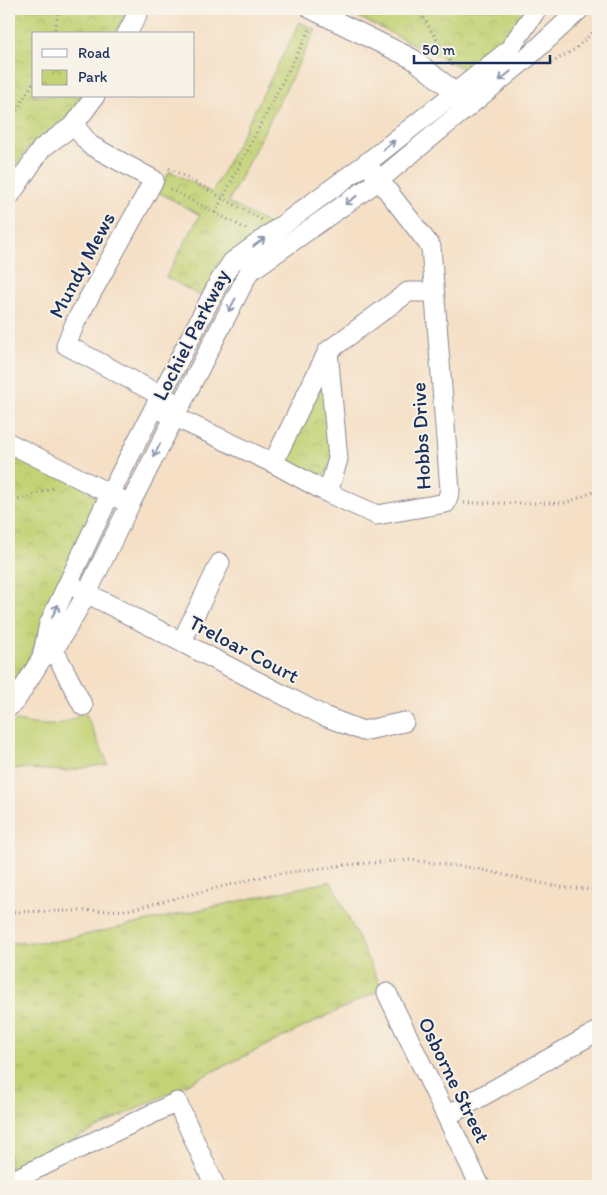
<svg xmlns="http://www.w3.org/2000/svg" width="607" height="1195" viewBox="0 0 607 1195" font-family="Itim,sans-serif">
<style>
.grass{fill:url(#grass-tufts);stroke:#6f8069}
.park{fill:url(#park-crowns);stroke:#6f8069}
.garden{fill:#c3d274;stroke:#6f8069}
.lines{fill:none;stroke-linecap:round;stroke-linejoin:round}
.minor-casing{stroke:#888792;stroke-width:21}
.path{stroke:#888792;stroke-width:3;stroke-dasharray:1 4;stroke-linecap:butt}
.minor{stroke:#fff;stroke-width:19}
.oneway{stroke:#8d97ae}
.labels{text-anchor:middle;stroke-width:4;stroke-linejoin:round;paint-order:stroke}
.street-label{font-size:21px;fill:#1b2f5e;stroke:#f7f3e8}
</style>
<defs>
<pattern id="grass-tufts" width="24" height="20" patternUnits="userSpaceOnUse" patternTransform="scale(1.25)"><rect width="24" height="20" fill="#c3d274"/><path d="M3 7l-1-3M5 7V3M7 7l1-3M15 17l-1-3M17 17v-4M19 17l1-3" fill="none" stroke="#a7b567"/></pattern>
<pattern id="park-crowns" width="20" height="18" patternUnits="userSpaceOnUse" patternTransform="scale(1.25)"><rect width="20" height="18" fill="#c3d274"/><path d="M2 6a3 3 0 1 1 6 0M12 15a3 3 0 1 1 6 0" fill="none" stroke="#a7b567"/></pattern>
</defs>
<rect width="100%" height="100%" fill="#f7f3e8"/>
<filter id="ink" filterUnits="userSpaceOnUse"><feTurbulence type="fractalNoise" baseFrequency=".02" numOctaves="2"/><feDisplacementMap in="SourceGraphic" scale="10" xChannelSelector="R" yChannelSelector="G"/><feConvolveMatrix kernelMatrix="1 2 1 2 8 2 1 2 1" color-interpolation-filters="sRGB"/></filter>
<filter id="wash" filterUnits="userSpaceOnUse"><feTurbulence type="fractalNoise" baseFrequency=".0096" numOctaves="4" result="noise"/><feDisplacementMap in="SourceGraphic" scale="20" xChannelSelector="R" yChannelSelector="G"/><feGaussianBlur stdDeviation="1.12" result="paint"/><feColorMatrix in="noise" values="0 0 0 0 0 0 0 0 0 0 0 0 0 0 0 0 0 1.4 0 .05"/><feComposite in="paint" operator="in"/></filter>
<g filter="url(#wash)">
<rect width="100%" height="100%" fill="#f5dfc5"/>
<!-- grass -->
<path class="grass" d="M331 881 382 989 9 1171V943L57 941Z"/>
<!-- park -->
<path class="park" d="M9 9H128L115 34H34V96H84L79 107 28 149 9 175Z
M342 9H528L496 54 468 71Z
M300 22 316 30 228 202 272 226 204 298 166 277 200 215 158 192 170 171 212 193Z
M324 384 333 456 327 473 313 477 288 463 285 457 318 386Z
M9 449 81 484 96 498V516L46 617 26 666 9 687Z"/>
<!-- garden -->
<path class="garden" d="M85 712 108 764 65 771 9 768V727L15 721C47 726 55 730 85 712Z"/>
</g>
<g filter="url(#ink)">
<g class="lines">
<defs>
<path id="minor" d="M311 9 413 59 446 85 464 103
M127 34 140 9
M74 125 90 145 154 180 76 321 66 345 171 401
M9 197 42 148 74 125 95 96
M328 352 338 459 328 493
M164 412 273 463 328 493 377 515 446 503 450 490 431 247 373 172
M9 443 122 500
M273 463 328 351 408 292H434
M77 588 324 716 363 731 404 722
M182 641 220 563
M54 650 83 706
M42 658 54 650 86 595 130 504 249 272 378 181 527 58 580 9
M9 707 16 700 42 658 49 624 110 494 219 282 232 262 368 162 509 50 537 9
M387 993 480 1186
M447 1116 598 1031
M9 1182 177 1102 215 1186"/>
</defs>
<!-- minor casing -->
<use href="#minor" class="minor-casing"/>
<!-- path -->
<path class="path" d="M418 9 453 66
M54 34 59 9
M551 63 575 49 598 27
M9 123 34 81
M169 168 262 220
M170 189 246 229
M215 213 311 27
M9 503 56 487
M464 503H566L598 490
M9 912 128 910 269 875 344 865 410 860 473 868 559 887 598 890"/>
<!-- minor -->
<use href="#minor" class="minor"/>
</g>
<!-- one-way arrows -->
<defs><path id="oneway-shaft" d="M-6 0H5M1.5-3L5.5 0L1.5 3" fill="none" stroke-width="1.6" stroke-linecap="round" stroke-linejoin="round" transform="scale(1.25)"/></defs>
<g class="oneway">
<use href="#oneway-shaft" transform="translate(505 76) rotate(141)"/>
<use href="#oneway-shaft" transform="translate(389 145) rotate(-38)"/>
<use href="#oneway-shaft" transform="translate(351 200) rotate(144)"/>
<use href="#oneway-shaft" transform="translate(259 242) rotate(-37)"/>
<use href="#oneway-shaft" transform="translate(232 305) rotate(118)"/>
<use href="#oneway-shaft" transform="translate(157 450) rotate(117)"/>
<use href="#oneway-shaft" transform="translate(55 611) rotate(-63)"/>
</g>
</g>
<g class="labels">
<!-- street labels -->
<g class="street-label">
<text transform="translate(82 265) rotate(-62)" y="7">Mundy Mews</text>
<text transform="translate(191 335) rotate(-63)" y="7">Lochiel Parkway</text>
<text transform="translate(421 436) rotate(-93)" y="7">Hobbs Drive</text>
<text transform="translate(244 649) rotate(28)" y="7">Treloar Court</text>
<text transform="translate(454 1080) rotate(64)" y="7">Osborne Street</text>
</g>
</g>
<!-- margin -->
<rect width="607" height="1195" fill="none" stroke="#f7f3e8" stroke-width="30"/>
<!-- legend -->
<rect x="32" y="32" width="162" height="65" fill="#f7f3e8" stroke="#9fa5b1"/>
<rect x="42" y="49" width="25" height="8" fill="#ffffff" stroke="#9fa5b1"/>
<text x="78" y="58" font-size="15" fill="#1b2f5e">Road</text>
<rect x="42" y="70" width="25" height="15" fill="url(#park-crowns)" stroke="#9fa5b1"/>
<text x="78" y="82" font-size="15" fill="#1b2f5e">Park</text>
<!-- scale -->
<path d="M414 55v8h136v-8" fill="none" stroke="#1b2f5e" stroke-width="2.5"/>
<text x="422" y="55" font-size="15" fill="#1b2f5e" stroke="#f7f3e8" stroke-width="4" paint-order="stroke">50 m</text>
</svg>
